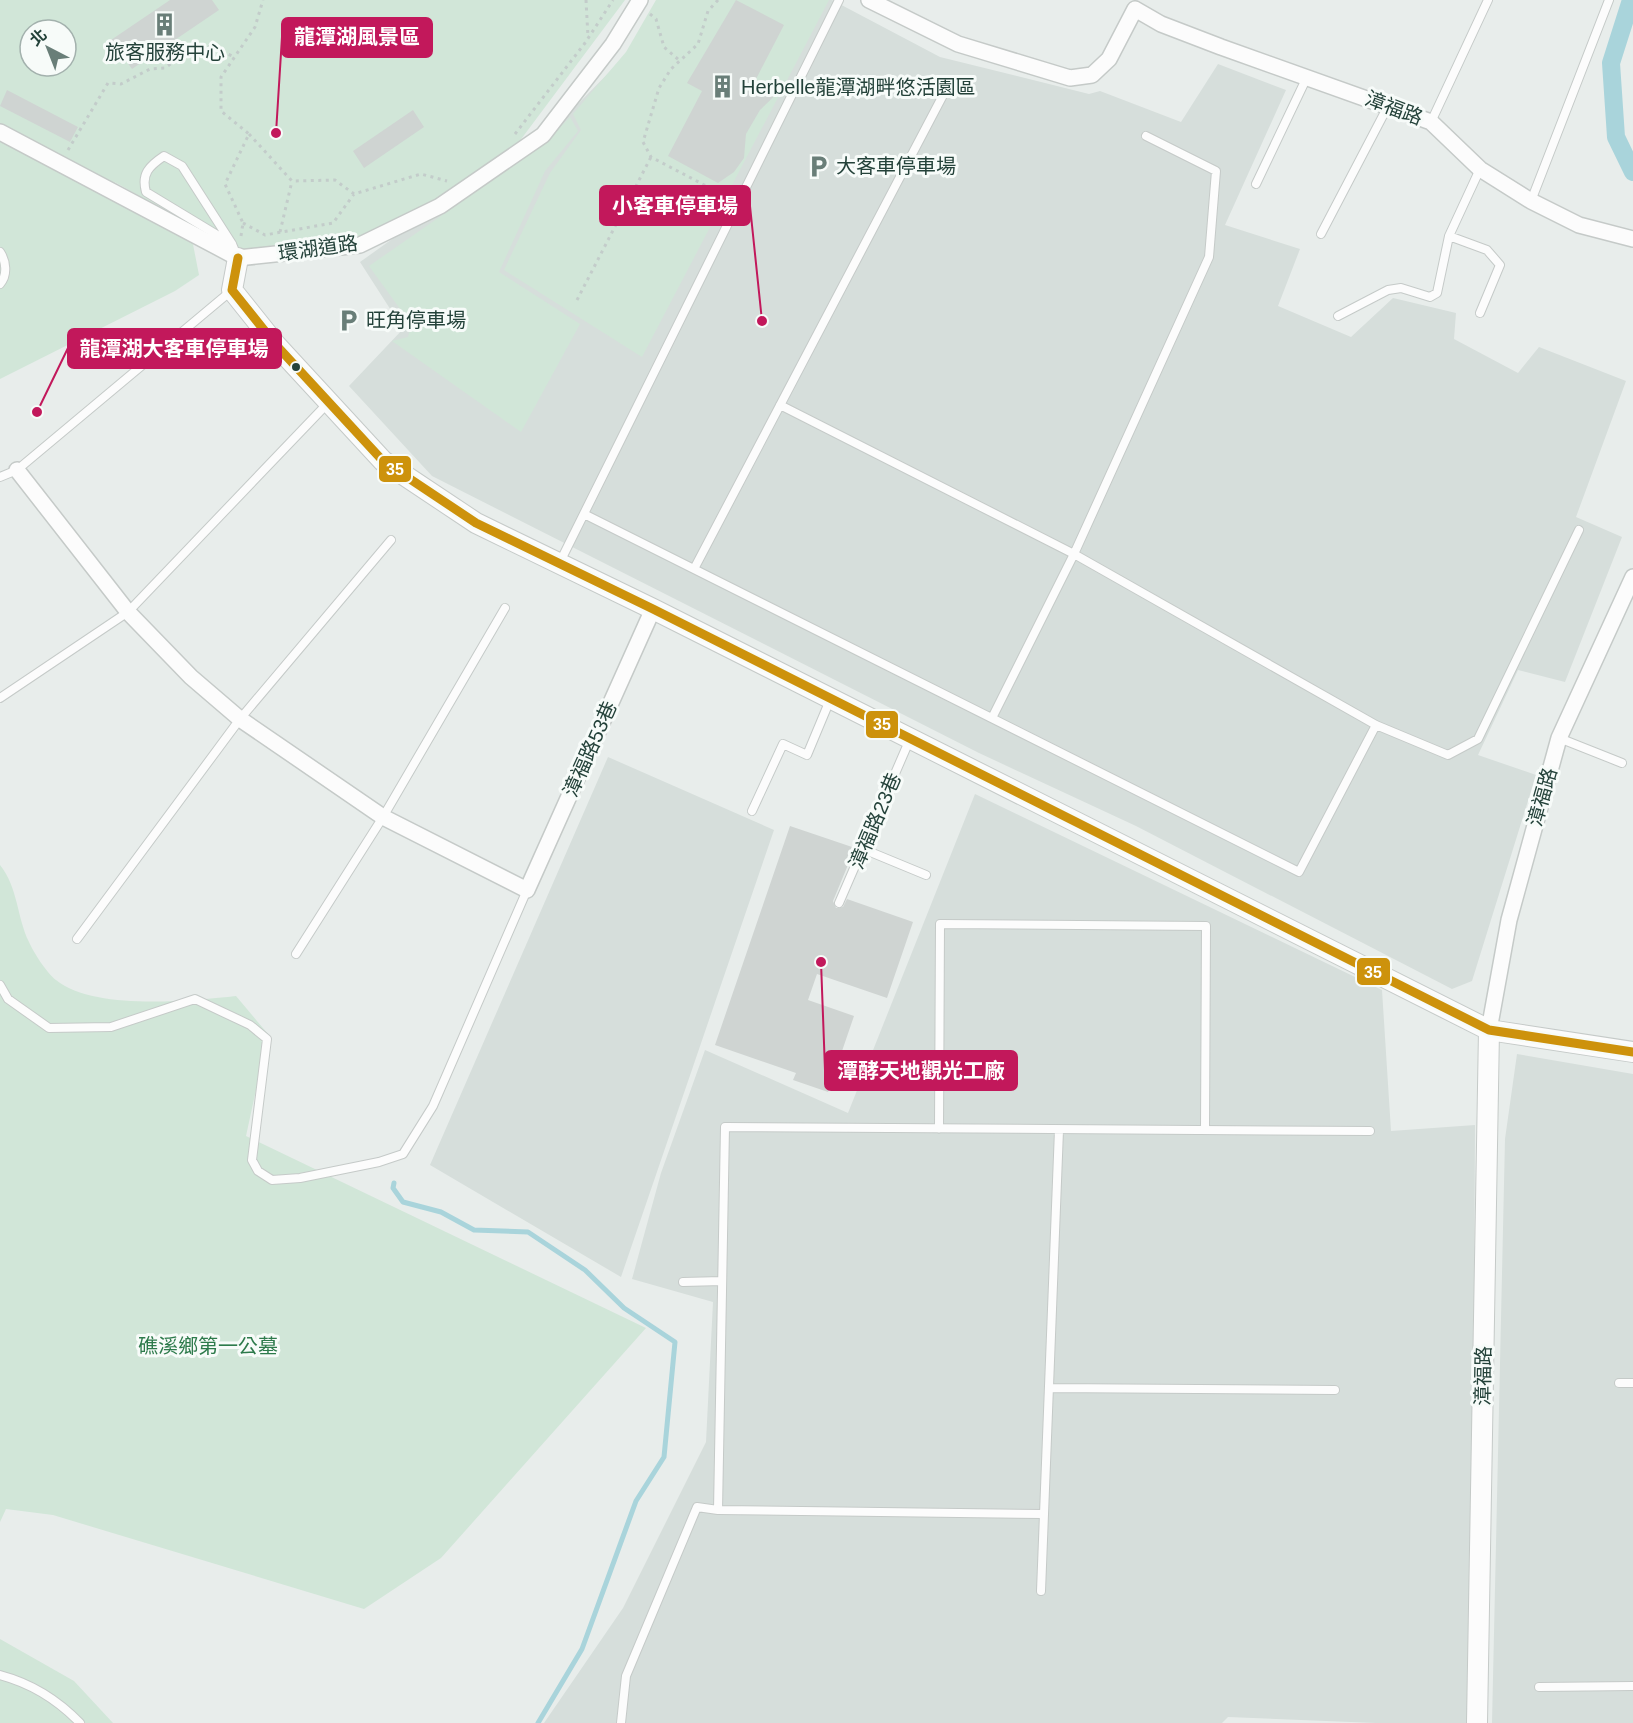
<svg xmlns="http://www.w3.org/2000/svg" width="1633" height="1723" viewBox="0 0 1633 1723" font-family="Helvetica,'Noto Sans TC',sans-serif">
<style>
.built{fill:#d6dedb}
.green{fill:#d1e6d8;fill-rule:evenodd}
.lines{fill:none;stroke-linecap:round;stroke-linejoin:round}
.stream{stroke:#a9d4db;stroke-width:5}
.canal{stroke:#a9d4db;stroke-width:18}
.building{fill:#cfd4d2}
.service-casing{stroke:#c5cac8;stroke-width:10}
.minor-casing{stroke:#c5cac8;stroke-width:18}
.tertiary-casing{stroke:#c5cac8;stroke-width:22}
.path{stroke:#c3ccca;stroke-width:3;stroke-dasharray:3 4.5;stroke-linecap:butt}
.service{stroke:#fcfcfc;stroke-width:8}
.minor{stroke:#fcfcfc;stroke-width:15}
.tertiary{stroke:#fcfcfc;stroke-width:20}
.bus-1-casing{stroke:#f7fbf9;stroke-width:14}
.bus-1{stroke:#cd920c;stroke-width:9}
.bus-dot{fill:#24423a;stroke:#f7fbf9;stroke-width:2}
.labels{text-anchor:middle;stroke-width:6;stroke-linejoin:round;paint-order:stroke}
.poi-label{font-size:20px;fill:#24423a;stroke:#f7fbf9;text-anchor:start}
.street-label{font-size:20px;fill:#24423a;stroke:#f7fbf9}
.park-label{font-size:20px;fill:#2d7a4b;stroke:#f7fbf9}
.leader{fill:none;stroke:#c2185b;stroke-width:2}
.callout-dot{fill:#c2185b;stroke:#f7fbf9;stroke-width:2}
.callout{fill:#c2185b;stroke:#c2185b;stroke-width:2}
.callout-label{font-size:21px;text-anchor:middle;font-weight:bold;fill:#fff}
.line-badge{stroke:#f7fbf9;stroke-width:2}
.badge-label{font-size:16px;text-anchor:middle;font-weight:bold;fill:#fff}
</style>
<rect width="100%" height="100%" fill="#e8edeb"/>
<!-- built -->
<path class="built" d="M658 0H832L940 57 1089 94 1100 91 1181 122 1218 64 1286 90 1225 225 1300 249 1278 306 1351 337 1393 298 1456 313 1454 339 1518 373 1539 347 1626 381 1576 517 1622 537 1565 682 1518 670 1478 755 1536 775 1472 981 1452 989 1136 826 979 753 432 476 349 386 403 329 360 262 569 113 637 44Z
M608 757 774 830 621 1277 430 1165Z
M975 794 1382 990 1391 1131 1475 1125 1472 1723H1376L1228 1717 1222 1723H544L623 1608 706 1442 713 1302 632 1279 661 1173 705 1050 848 1113Z
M1517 1054 1633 1074V1723H1492L1505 1139Z"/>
<!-- green -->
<path class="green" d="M0 0H625L516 146 438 199 356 240 237 252 113 181 191 234 199 275 175 291 0 379ZM30 30H66V66H30Z
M656 0H829L642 357 504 270 550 173 581 130 573 114 626 52Z
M570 117 578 131 545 171 499 272 580 324 521 432 392 341 408 337 411 324 369 266 543 145Z
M0 865C18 887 17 918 29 942 34 953 46 972 56 980 94 1011 190 1001 236 996L268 1034 246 1136 646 1328 441 1558 364 1609 53 1515 6 1509 0 1522Z
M0 1639 74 1681 113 1723H0Z"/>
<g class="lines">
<!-- stream -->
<path class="stream" d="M394 1183 393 1188 403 1202 441 1212 474 1230 528 1232 585 1270 624 1308 675 1342 664 1457 636 1501 582 1649 538 1723"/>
<!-- canal -->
<path class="canal" d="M1631 0 1611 63 1616 137 1633 172"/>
</g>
<!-- building -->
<path class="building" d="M170 0H212L219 10 132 69 111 40Z
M736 0 784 25 755 81 785 86 760 110 746 134 744 158 734 172 718 183 668 156 702 91 687 83Z
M7 90 78 127 70 142 0 106Z
M413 110 424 127 364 168 353 151Z
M790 826 855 848 833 901 836 908 843 907 847 899 913 922 887 998 817 974 808 1000 854 1016 828 1092 793 1080 796 1073 715 1045Z"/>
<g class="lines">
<defs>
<path id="service" d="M1431 122 1488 0
M1256 184 1307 77
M1531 201 1609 0
M1321 234 1388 106
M1449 236 1487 250 1500 265 1480 313
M232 244 146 192C141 174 149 166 164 156L182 166 232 244 237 256
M0 252C6 261 8 275 0 284
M1338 316 1388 290 1401 288 1430 297 1437 293 1449 236 1480 169
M780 405 1074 554 1376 725 1448 755 1478 739 1579 530
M0 477 17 470 231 291
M584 514 1299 872 1376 725
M560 562 839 0
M694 569 951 80
M0 698 128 612 328 403
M992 718 1074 554 1209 257 1216 171 1146 136
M1559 738 1622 763
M752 811 783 744 807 755 830 700
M863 849 926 875
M839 903 910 739
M77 939 240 719 391 540
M296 954 383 817 505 608
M0 985 8 999 49 1028 111 1027 195 999 250 1025 267 1039 252 1160 258 1171 272 1180 300 1178 379 1162 403 1154 433 1106 527 890
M939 1129 940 924 1206 926 1205 1130
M683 1282 722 1281
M1619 1383H1633
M1049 1388 1335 1390
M1043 1514 718 1510 725 1127 1370 1131
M1041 1591 1059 1130
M0 1675C30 1683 58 1700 80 1723
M1539 1687 1633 1686
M621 1723 626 1676 697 1507 718 1510"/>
<path id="minor" d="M869 0 958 44 1070 78 1092 75 1109 59 1135 9 1161 24 1221 47 1431 122 1480 169 1531 201 1579 225 1633 239
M0 132 238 258 360 245 440 206 543 135 613 44 640 0
M17 470 128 612 191 677 240 719 383 817 527 890 653 609
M1489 1030 1509 920 1559 738 1633 577"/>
<path id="tertiary" d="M238 258 232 290 276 345 383 461 476 523 653 609 1489 1030 1633 1052
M1477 1723 1489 1030"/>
</defs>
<!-- service casing -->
<use href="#service" class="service-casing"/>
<!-- minor casing -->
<use href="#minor" class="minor-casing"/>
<!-- tertiary casing -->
<use href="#tertiary" class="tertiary-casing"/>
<!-- path -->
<path class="path" d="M586 0 588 37
M718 0 708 11 698 44 671 69 659 88 643 142 651 157 729 198
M650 14 656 19 664 47 680 61
M249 134 292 181 335 180 354 194 421 174 447 181
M515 134 585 43 613 0
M68 150 108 83 121 84 150 69 165 68 184 54 207 46 235 57
M243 223 265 235 333 223 354 194
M280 232 292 181
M241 236 243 223 225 184 249 134 221 111V77L255 27 263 0
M577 300 651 157"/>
<!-- service -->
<use href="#service" class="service"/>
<!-- minor -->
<use href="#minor" class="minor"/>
<!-- tertiary -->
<use href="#tertiary" class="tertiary"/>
<defs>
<path id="bus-1" d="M238 258 232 290 276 345 383 461 476 523 653 609 1489 1030 1633 1052"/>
</defs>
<!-- bus-1 casing -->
<use href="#bus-1" class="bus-1-casing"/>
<!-- bus-1 -->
<use href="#bus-1" class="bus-1"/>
</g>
<!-- icons -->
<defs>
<symbol id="building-bare" viewBox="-9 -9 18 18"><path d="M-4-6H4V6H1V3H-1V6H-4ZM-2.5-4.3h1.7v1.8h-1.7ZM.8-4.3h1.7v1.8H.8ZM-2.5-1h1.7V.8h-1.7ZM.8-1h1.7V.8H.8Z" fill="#697e78" stroke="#f7fbf9" stroke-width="2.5" paint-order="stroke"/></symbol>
<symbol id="parking-bare" viewBox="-9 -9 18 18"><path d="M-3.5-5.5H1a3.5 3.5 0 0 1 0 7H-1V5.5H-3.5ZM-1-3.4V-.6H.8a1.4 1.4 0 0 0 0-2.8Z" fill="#697e78" stroke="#f7fbf9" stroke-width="2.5" paint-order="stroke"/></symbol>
</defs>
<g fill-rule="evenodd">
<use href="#building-bare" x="148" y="8" width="33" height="33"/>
<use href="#building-bare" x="706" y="70" width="33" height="33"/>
<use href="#parking-bare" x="802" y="150" width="33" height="33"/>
<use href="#parking-bare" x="332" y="304" width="33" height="33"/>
</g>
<!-- markers -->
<circle class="bus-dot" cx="296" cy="367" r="5"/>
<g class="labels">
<!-- poi labels -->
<g class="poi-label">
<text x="165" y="59" text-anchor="middle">旅客服務中心</text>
<text x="741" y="94">Herbelle龍潭湖畔悠活園區</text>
<text x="836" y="173">大客車停車場</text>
<text x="366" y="327">旺角停車場</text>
</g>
<!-- street labels -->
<g class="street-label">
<text transform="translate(1394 108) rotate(21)" y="7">漳福路</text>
<text transform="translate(318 248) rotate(-8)" y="7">環湖道路</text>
<text transform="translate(590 749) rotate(-66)" y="7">漳福路53巷</text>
<text transform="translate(1542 797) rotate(-74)" y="7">漳福路</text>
<text transform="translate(875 821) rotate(-67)" y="7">漳福路23巷</text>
<text transform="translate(1483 1376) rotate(-89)" y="7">漳福路</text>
</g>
<!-- park labels -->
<g class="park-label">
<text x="208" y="1353">礁溪鄉第一公墓</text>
</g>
</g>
<!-- callouts -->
<path class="leader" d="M276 133L282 37M762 321L750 206M37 412L68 348M821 962L825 1070"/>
<g class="callout-dot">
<circle cx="276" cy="133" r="6"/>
<circle cx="762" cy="321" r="6"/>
<circle cx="37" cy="412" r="6"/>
<circle cx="821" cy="962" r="6"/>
</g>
<g class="callout">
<rect x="282" y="18" width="150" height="39" rx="6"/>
<rect x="600" y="186" width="150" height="39" rx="6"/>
<rect x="68" y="329" width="213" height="39" rx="6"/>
<rect x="825" y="1051" width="192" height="39" rx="6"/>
</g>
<g class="callout-label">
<text x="357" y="44">龍潭湖風景區</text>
<text x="675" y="213">小客車停車場</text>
<text x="174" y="356">龍潭湖大客車停車場</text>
<text x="921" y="1078">潭酵天地觀光工廠</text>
</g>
<g class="line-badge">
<rect x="378" y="455" width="34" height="28" rx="6" fill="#cd920c"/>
<rect x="865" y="710" width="34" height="29" rx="6" fill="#cd920c"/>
<rect x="1356" y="957" width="35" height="29" rx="6" fill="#cd920c"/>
</g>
<g class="badge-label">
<text x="395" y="475">35</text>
<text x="882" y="730">35</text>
<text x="1373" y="978">35</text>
</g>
<!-- north arrow -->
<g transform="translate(48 48) rotate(318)"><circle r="28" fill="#f7fbf9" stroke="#a3b1ad" stroke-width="1.5"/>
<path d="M0-4.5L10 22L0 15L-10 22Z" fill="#697e78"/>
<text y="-9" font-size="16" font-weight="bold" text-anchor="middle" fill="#24423a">北</text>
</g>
</svg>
